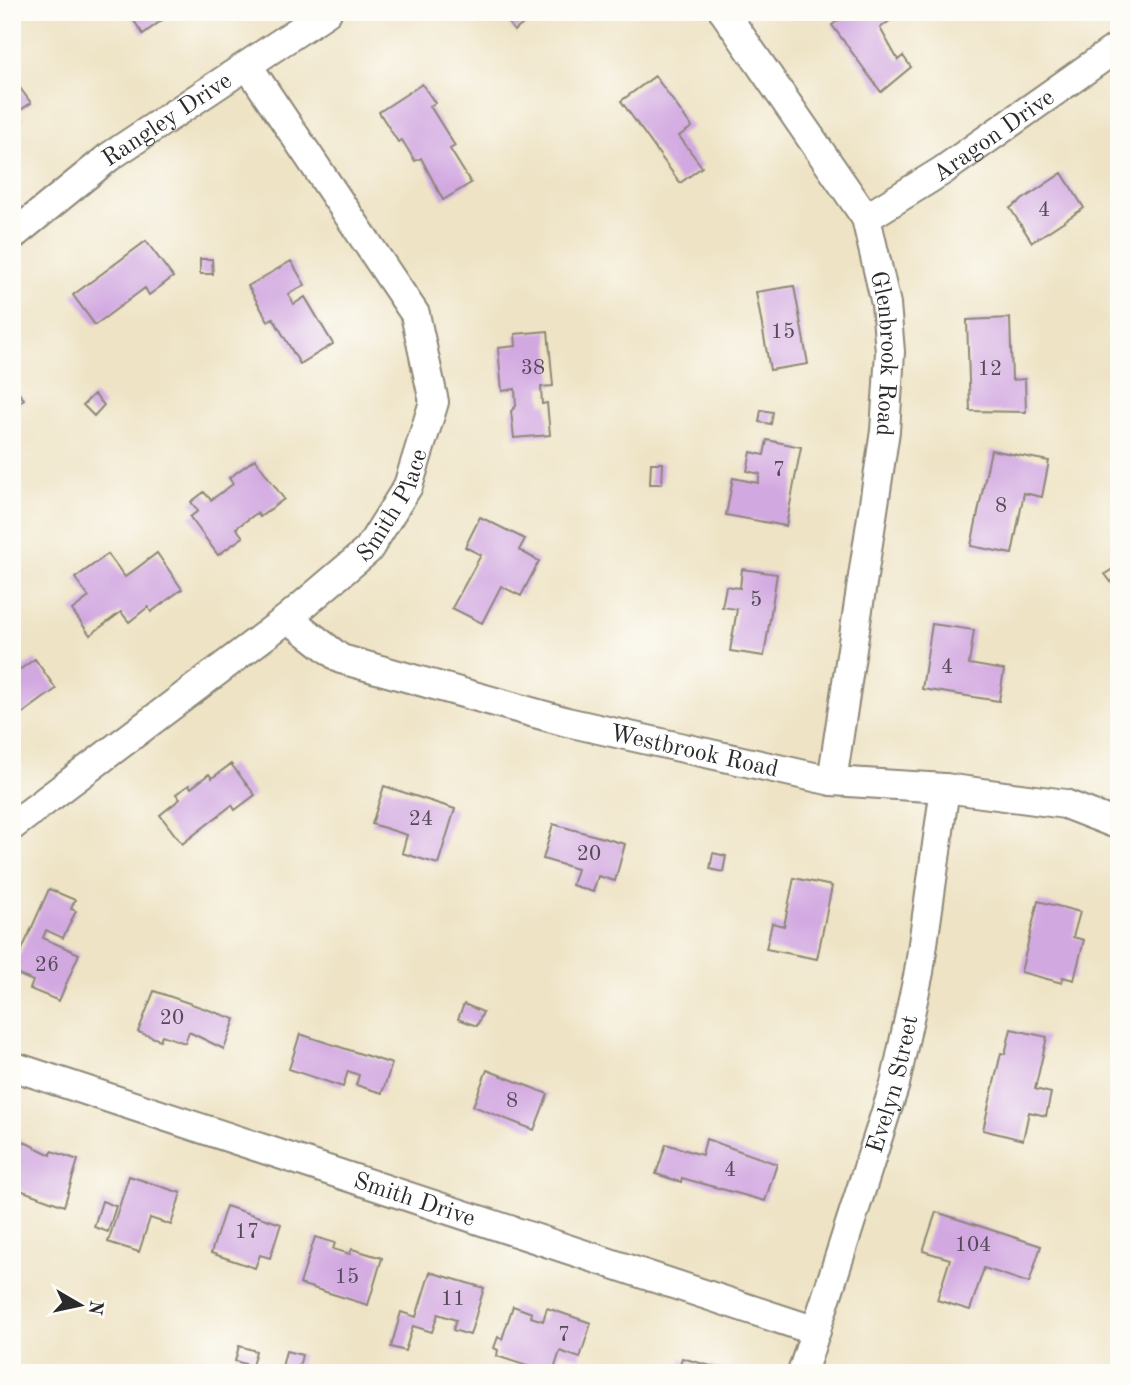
<svg xmlns="http://www.w3.org/2000/svg" width="1131" height="1385" viewBox="0 0 1131 1385" font-family="'Old Standard TT',serif">
<style>
.building{fill:#d2a8e1}
.lines{fill:none;stroke-linecap:round;stroke-linejoin:round}
.minor-casing{stroke:#8c8778;stroke-width:32}
.minor{stroke:#fff;stroke-width:28}
.labels{text-anchor:middle;stroke-width:5;stroke-linejoin:round;paint-order:stroke}
.number-label{font-size:21px;fill:#554a58}
.street-label{font-size:24px;fill:#2b2b2b;stroke:#fdfcf7}
</style>
<rect width="100%" height="100%" fill="#fdfcf7"/>
<filter id="ink" filterUnits="userSpaceOnUse"><feTurbulence type="fractalNoise" baseFrequency=".0143" numOctaves="2"/><feDisplacementMap in="SourceGraphic" scale="14" xChannelSelector="R" yChannelSelector="G"/><feConvolveMatrix kernelMatrix="1 2 1 2 8 2 1 2 1" color-interpolation-filters="sRGB"/></filter>
<filter id="wash" filterUnits="userSpaceOnUse"><feTurbulence type="fractalNoise" baseFrequency=".00686" numOctaves="4" result="noise"/><feDisplacementMap in="SourceGraphic" scale="28" xChannelSelector="R" yChannelSelector="G"/><feGaussianBlur stdDeviation="1.57" result="paint"/><feColorMatrix in="noise" values="0 0 0 0 0 0 0 0 0 0 0 0 0 0 0 0 0 1.4 0 .05"/><feComposite in="paint" operator="in"/></filter>
<g filter="url(#wash)">
<rect width="100%" height="100%" fill="#eee3c5"/>
<g id="blocks">
<!-- building -->
<path class="building" d="M128 12H179L174 16 172 13 143 34Z
M501 12H539L514 31Z
M850 12H892L895 17 880 28 898 60 903 56 911 67 881 92 832 25Z
M655 76 692 127 679 136 702 167 680 183 621 101Z
M12 77 31 103 16 113 22 120 12 127Z
M422 84 435 103 430 106 455 146 450 149 471 183 443 200 421 158 415 161 402 140 398 142 379 112Z
M1062 173 1084 208 1032 242 1010 208Z
M146 241 173 277 149 295 145 288 95 325 73 295Z
M200 259H212L213 274H200Z
M291 261 305 285 288 294 294 304 305 297 333 344 300 364 273 318 268 321 248 286Z
M794 286 808 364 770 370 756 292Z
M1010 318 1012 380 1025 379 1026 412 970 411 967 320Z
M548 331 553 386 541 387 542 404 547 403 550 435 514 438 511 411 516 406 515 389 502 391 498 348 516 346 515 334Z
M12 386 24 399 12 410Z
M94 394 104 405 94 416 83 405Z
M761 410 773 412 771 424 759 422Z
M767 440 801 447 786 526 726 515 733 478 758 483 760 474 747 471 751 452 764 455Z
M991 450 1049 461 1042 497 1024 493 1012 554 971 546Z
M255 459 284 499 260 517 257 513 236 528 243 537 218 555 190 517 198 511 191 502 204 492 211 500 233 484 229 478Z
M651 463H663L662 484H650Z
M480 517 525 539 519 550 539 561 521 596 501 586 482 623 452 608 481 555 465 547Z
M157 553 182 589 151 612 148 607 129 622 121 612 90 635 72 610 89 597 75 578 108 554 125 577Z
M1119 565V588L1117 590 1105 574Z
M742 569 777 574 764 656 730 651 737 609 722 607 726 586 740 588Z
M932 624 974 630 969 664 1004 670 999 701 922 689Z
M35 659 56 689 12 721V675Z
M231 764 255 795 235 810 232 805 182 844 160 815 180 799 176 794 189 785 191 788 209 774 212 778Z
M384 786 455 809 438 864 402 853 407 835 372 824Z
M553 824 625 844 615 881 598 876 593 892 572 885 577 869 543 859Z
M713 853 726 856 723 872 710 869Z
M794 878 832 886 817 959 766 949 772 923 784 926Z
M49 889 75 900 71 909 76 911 63 938 46 930 43 938 79 954 59 1001 30 989 33 981 12 972Z
M1038 901 1080 912 1073 937 1084 940 1074 980 1063 977 1062 983 1021 972Z
M154 991 235 1019 224 1049 189 1032 185 1043 162 1035 160 1040 138 1032Z
M464 1004 483 1012 477 1026 458 1019Z
M1011 1029 1047 1037 1035 1089 1051 1093 1046 1116 1029 1112 1023 1140 983 1130 1001 1053 1005 1054Z
M300 1034 392 1064 382 1093 356 1085 359 1075 348 1071 343 1087 289 1069Z
M487 1070 548 1094 534 1130 473 1106Z
M14 1137 51 1155 52 1151 78 1160 64 1206 12 1187Z
M706 1139 777 1164 765 1201 682 1178 681 1182 656 1174 666 1144 702 1155Z
M129 1176 181 1193 171 1225 150 1218 139 1252 108 1242Z
M102 1201 116 1206 108 1232 94 1227Z
M226 1206 281 1224 270 1258 260 1255 255 1268 211 1253Z
M936 1212 1041 1246 1029 1283 984 1268 970 1310 937 1300 950 1259 923 1251Z
M315 1237 335 1243 333 1249 350 1254 352 1249 382 1258 368 1305 300 1284Z
M430 1272 484 1288 470 1335 453 1330 456 1320 438 1314 432 1332 413 1326 405 1351 391 1347 401 1312 416 1317Z
M513 1306 532 1313 531 1317 543 1321 547 1308 591 1323 580 1358 560 1351 553 1373H548L497 1356 498 1350 494 1348 498 1337 502 1339Z
M239 1346 256 1351 252 1366 235 1361Z
M286 1351 302 1355 298 1371 282 1367Z
M682 1358 725 1370 724 1373H677Z"/>
</g>
</g>
<g filter="url(#ink)">
<use href="#blocks" fill-opacity="0" stroke="#8c8778" stroke-width="2"/>
<g class="lines">
<defs>
<g id="minor">
<path id="s1" d="M724 12 866 218 886 304 890 352 885 431 832 781"/>
<path id="s2" d="M866 218 942 171 1119 46"/>
<path id="s3" d="M12 236 109 157 327 12"/>
<path id="s4" d="M288 618 341 659 567 722 832 781 945 788 1065 804 1119 825"/>
<path id="s5" d="M12 826 288 618 368 550 408 486 434 402 415 314 248 66"/>
<path id="s6" d="M12 1066 816 1331"/>
<path id="s7" d="M802 1373 895 1084 919 972 945 788"/>
</g>
</defs>
<!-- minor casing -->
<use href="#minor" class="minor-casing"/>
<!-- minor -->
<use href="#minor" class="minor"/>
</g>
</g>
<g class="labels">
<!-- number labels -->
<g class="number-label">
<text x="1044" y="216">4</text>
<text x="783" y="338">15</text>
<text x="533" y="374">38</text>
<text x="990" y="375">12</text>
<text x="779" y="476">7</text>
<text x="1001" y="512">8</text>
<text x="756" y="606">5</text>
<text x="947" y="673">4</text>
<text x="421" y="825">24</text>
<text x="589" y="860">20</text>
<text x="47" y="971">26</text>
<text x="172" y="1024">20</text>
<text x="512" y="1107">8</text>
<text x="730" y="1176">4</text>
<text x="247" y="1238">17</text>
<text x="973" y="1251">104</text>
<text x="347" y="1283">15</text>
<text x="453" y="1305">11</text>
<text x="564" y="1341">7</text>
</g>
<!-- street labels -->
<g class="street-label">
<text dy="8" stroke="none"><textPath href="#s3" startOffset="194">Rangley Drive</textPath></text>
<text dy="8" stroke="none"><textPath href="#s2" startOffset="152">Aragon Drive</textPath></text>
<text dy="8" stroke="none"><textPath href="#s1" startOffset="388">Glenbrook Road</textPath></text>
<text dy="8" stroke="none"><textPath href="#s5" startOffset="502">Smith Place</textPath></text>
<text dy="8" stroke="none"><textPath href="#s4" startOffset="432">Westbrook Road</textPath></text>
<text dy="8" stroke="none"><textPath href="#s7" startOffset="303">Evelyn Street</textPath></text>
<text dy="8" stroke="none"><textPath href="#s6" startOffset="424">Smith Drive</textPath></text>
</g>
</g>
<!-- margin -->
<rect width="1131" height="1385" fill="none" stroke="#fdfcf7" stroke-width="42"/>
<!-- north arrow -->
<g transform="translate(80 1305) rotate(99)" stroke="#fdfcf7" stroke-width="5" paint-order="stroke">
<path d="M0-5L12 26L0 18L-12 26Z" fill="#2b2b2b"/>
<text y="-10" font-size="19" font-weight="bold" text-anchor="middle" fill="#2b2b2b">N</text>
</g>
</svg>
